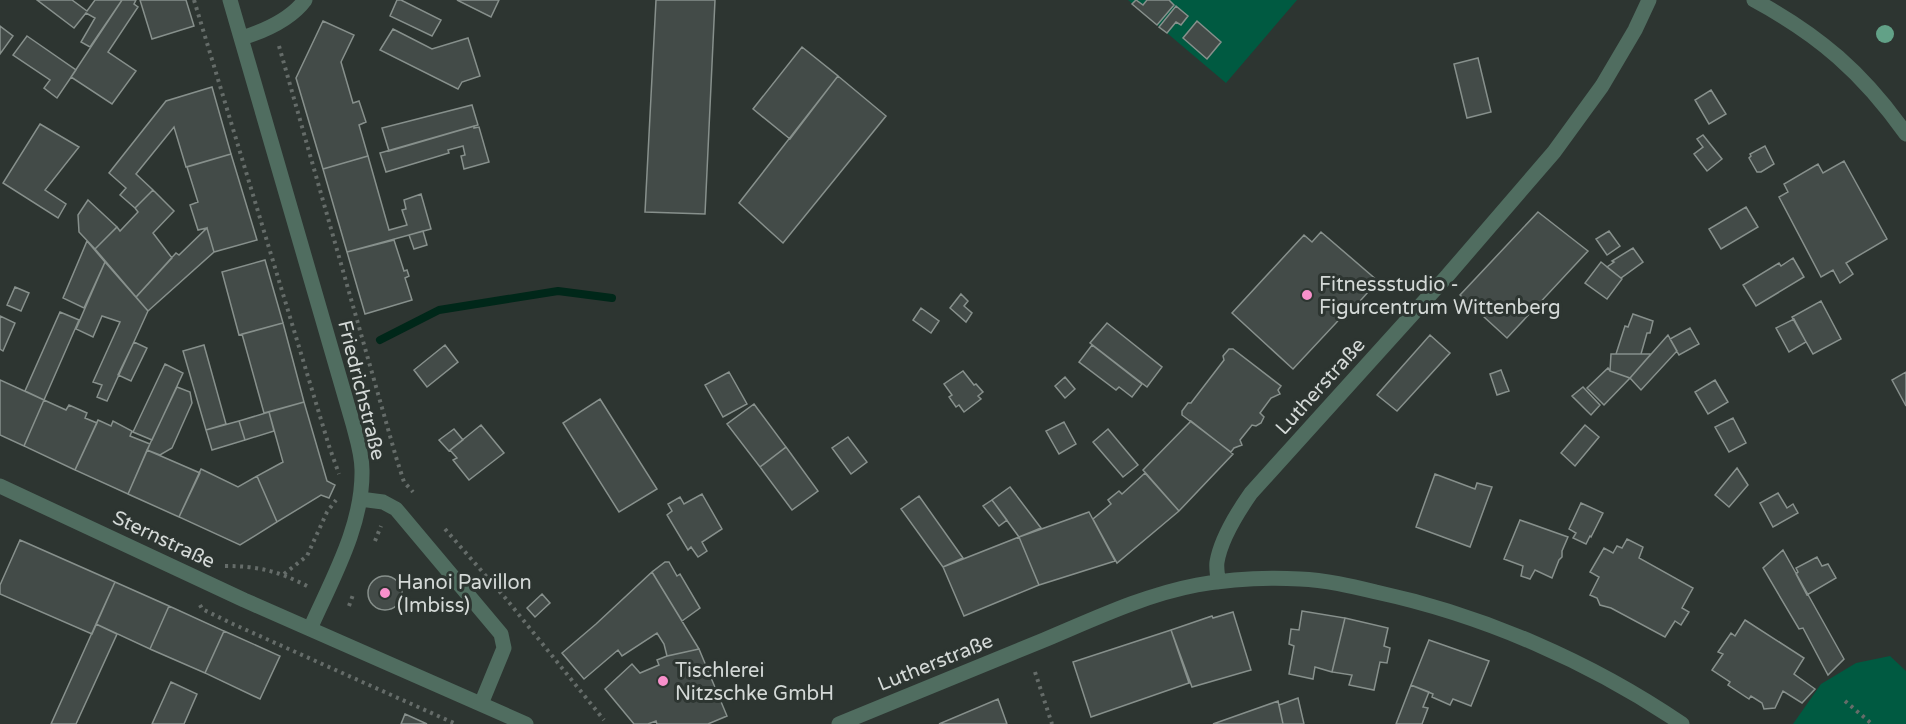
<svg xmlns="http://www.w3.org/2000/svg" width="1906" height="724" viewBox="0 0 1906 724" font-family="'Varela Round',sans-serif">
<style>
.green{fill:#005a41}
.lines{fill:none;stroke-linecap:round;stroke-linejoin:round}
.stream{stroke:#002719;stroke-width:8}
.building{fill:#434b48;stroke:#87908c;stroke-width:1.5}
.path{stroke:#656c69;stroke-width:4;stroke-dasharray:3 4.5;stroke-linecap:butt}
.minor{stroke:#506d60;stroke-width:15}
.tree{fill:#62a187}
.poi-dot{fill:#f890cb;stroke:#2d3531;stroke-width:2}
.labels{text-anchor:middle;stroke-width:6;stroke-linejoin:round;paint-order:stroke}
.poi-label{font-size:20px;fill:#d4d9d7;stroke:#2d3531;text-anchor:start}
.street-label{font-size:20px;fill:#d4d9d7;stroke:#2d3531}
</style>
<rect width="100%" height="100%" fill="#2d3531"/>
<!-- green -->
<path class="green" d="M1128 0H1297L1226 83Z
M1890 656 1906 671V724H1793L1821 684 1856 663Z"/>
<g class="lines">
<!-- stream -->
<path class="stream" d="M380 340 439 310 558 291 612 298"/>
</g>
<!-- building -->
<path class="building" d="M37 0H72L87 11 95 0H122L90 47 81 42 95 18 86 13 74 28Z
M122 0H136L134 4 138 7 108 52 136 71 112 104 71 77Z
M140 0H186L194 26 152 39Z
M397 0H401L441 20 432 36 390 16Z
M457 0H499L491 17Z
M656 0H715L705 214 645 212Z
M1136 0 1143 5 1147 0H1169L1174 5 1157 25 1132 4Z
M1176 6 1188 16 1181 25 1176 22 1167 33 1159 27Z
M323 21 354 35 341 62 353 103 359 101 366 122 359 125 368 156 323 169 296 78Z
M1197 21 1221 42 1207 59 1183 38Z
M0 26 13 36 0 54Z
M393 29 432 49 468 38 480 76 462 82 458 89 380 50Z
M27 36 76 70 57 98 44 88 50 80 13 55Z
M802 47 838 76 790 139 753 109Z
M1478 58 1491 112 1467 118 1454 64Z
M838 76 886 116 783 243 739 203Z
M212 87 231 154 186 167 174 127 136 174 153 190 135 208 120 195 126 188 109 173 166 101Z
M1711 90 1726 114 1709 124 1695 100Z
M472 105 478 125 389 151 382 128Z
M40 124 79 147 45 190 66 204 58 218 3 183Z
M474 126V128L479 127 489 162 464 169 461 156 465 155 463 146 448 150 449 153 386 172 380 153Z
M1703 135 1722 159 1707 171 1694 154 1703 147 1697 139Z
M1765 146 1774 164 1761 172H1757L1749 158 1751 156 1750 154Z
M231 154 257 240 214 252 207 228 198 230 190 205 198 202 187 167Z
M368 156 389 230 407 225 402 210 406 209 404 200 421 194 431 229 347 252 323 169Z
M1844 161 1887 239 1846 263 1853 274 1840 283 1833 270 1821 277 1779 197 1788 192 1784 184 1818 164 1823 173Z
M153 190 174 211 153 233 172 258 136 297 95 249 117 227 120 231 138 212 135 208Z
M88 200 117 227 95 249 79 232 78 215Z
M1746 207 1758 227 1721 249 1709 229Z
M1538 212 1588 251 1507 338 1460 295Z
M207 228 214 252 148 311 136 297 176 253 179 255Z
M423 231 427 245 414 249 409 235Z
M1609 231 1620 246 1607 255 1596 239Z
M1321 232 1378 281 1352 310 1349 309 1293 369 1232 313 1304 235 1312 242Z
M394 240 404 271 407 270 409 276 405 278 412 300 365 314 347 252Z
M87 241 105 262 84 308 63 298Z
M1633 248 1643 262 1621 278 1607 267 1614 262 1612 261Z
M1793 258 1804 277 1756 306 1743 285 1779 263 1781 266Z
M265 260 283 323 239 335 222 272Z
M105 262 148 311 107 401 97 397 102 385 93 382 120 322 102 316 93 337 76 329Z
M1601 262 1622 279 1607 299 1585 283Z
M15 287 29 293 21 311 7 305Z
M961 294 968 301 964 306 972 313 966 322 950 308Z
M1821 301 1841 339 1813 354 1792 317Z
M921 308 939 321 931 333 913 320Z
M60 312 79 320 44 400 25 391Z
M1633 314 1653 321 1650 333H1647L1641 354H1616L1625 326 1628 327Z
M0 316 15 323 3 351 0 349Z
M1794 319 1806 342 1789 352 1776 328Z
M283 323 304 402 264 413 242 334Z
M1107 323 1162 367 1147 387 1090 343Z
M1690 328 1699 344 1679 355 1670 339Z
M1430 335 1450 353 1397 411 1377 395Z
M1668 335 1677 351 1641 390 1630 378Z
M134 342 147 348 131 381 118 375Z
M204 345 226 424 206 430 183 351Z
M445 345 458 362 427 387 414 370Z
M1092 345 1142 384 1132 397 1119 387 1116 390 1079 362Z
M1229 349H1233L1281 386 1278 390 1280 394 1271 398 1260 413 1264 417 1261 423 1256 426 1252 425 1240 440 1242 445 1234 448 1231 452 1182 415V411L1188 403H1191L1224 360 1223 356Z
M1611 354H1651L1630 378 1610 371Z
M165 364 183 373 152 440 133 432Z
M1608 368 1610 371 1630 378 1604 405 1587 388Z
M1501 370 1509 391 1497 395 1490 374Z
M963 371 974 385 976 384 983 392 978 396 981 399 964 412 959 405 956 407 949 397 952 395 944 384Z
M729 372 747 404 723 417 705 385Z
M1906 372V406L1892 380Z
M1065 377 1075 389 1065 398 1055 386Z
M0 380 44 400 24 446 0 435Z
M1715 380 1728 402 1708 414 1695 392Z
M177 387 190 392 192 403 172 448 160 455 147 450Z
M1583 387 1600 405 1591 415 1572 396Z
M600 399 657 489 619 512 563 423Z
M44 400 66 410 69 405 87 413 85 418 97 423 75 470 24 446Z
M304 402 327 481 335 485 329 498 321 495 277 522 257 476 283 462 269 412Z
M754 404 786 447 760 467 727 424Z
M269 412 274 431 245 440 239 421Z
M1733 418 1746 443 1729 452 1715 427Z
M98 420 111 426 113 421 132 431 130 436 150 444 128 494 75 470Z
M239 421 245 440 212 450 206 430Z
M1191 421 1233 454 1179 511 1143 470Z
M1064 422 1076 444 1059 454 1046 431Z
M481 425 504 453 469 480 453 460 457 458 450 450Z
M1585 425 1599 437 1575 466 1561 453Z
M454 429 463 440 449 451 439 440Z
M1108 429 1138 465 1123 477 1093 442Z
M848 437 867 462 851 474 832 448Z
M786 447 818 491 792 510 760 467Z
M147 450 200 473 179 517 128 494Z
M1737 468 1748 485 1729 507 1715 495Z
M201 469 238 487 257 476 277 522 240 545 179 517Z
M1145 473 1179 511 1117 563 1093 519 1111 504 1108 500 1119 491 1122 494Z
M1435 474 1475 489 1477 483 1492 487 1470 547 1416 527Z
M1010 487 1041 528 1019 537 992 500Z
M1778 493 1787 508 1793 504 1798 513 1773 527 1760 503Z
M702 494 722 529 702 542 707 551 698 557 691 547 688 550 667 515 672 511 668 504 680 497 684 504Z
M919 496 963 558 943 567 901 509Z
M992 500 1007 520 999 526 983 506Z
M1581 503 1603 513 1591 537 1590 536 1586 544 1573 538 1576 533 1569 529Z
M1089 512 1115 561 1039 585 1019 537Z
M1520 520 1568 537 1562 551V557L1559 560 1552 578 1535 570 1530 579 1521 576 1523 566 1504 559Z
M1019 537 1039 585 964 616 943 567Z
M1627 539 1643 547 1639 558 1693 588 1682 608 1689 612 1681 625 1675 621 1665 637 1611 608 1600 605 1597 598 1590 595 1599 577 1590 572 1604 548 1613 553 1617 546 1622 548Z
M20 540 115 582 92 634 0 594V585Z
M1783 550 1844 659 1828 675 1803 628 1799 629 1763 568Z
M1817 557 1822 566 1828 564 1836 578 1807 595 1796 574 1798 572 1796 568Z
M665 562H669L677 576 680 574 700 608 682 621 652 572Z
M652 572 699 649 667 656 664 644 657 633 622 656 618 650 584 679 562 653 596 624Z
M368 593a17 17 0 1 1 34 0a17 17 0 1 1-34 0Z
M115 582 169 606 150 649 96 624Z
M542 594 550 603 535 617 527 608Z
M169 606 224 631 205 673 150 649Z
M1302 611 1345 618 1332 672 1315 667 1313 679 1289 674 1294 646 1289 644 1291 629 1299 630Z
M1233 612 1251 670 1192 687 1171 630 1212 616 1213 618Z
M1345 618 1388 628 1384 646 1390 648 1387 663 1380 662 1374 690 1349 685 1352 675 1332 672Z
M1745 620 1804 658 1794 674 1815 689 1802 703 1783 691 1775 708 1764 709 1762 703 1751 696 1749 699 1728 685 1730 682 1712 670 1723 654 1718 652 1731 633 1735 636Z
M96 624 117 634 76 724H51Z
M1171 630 1189 683 1091 717 1073 662Z
M224 631 280 656 260 699 205 673Z
M1429 640 1489 661 1471 706 1453 699 1450 705 1432 697 1433 694 1411 685Z
M699 649 727 716 708 724H657L656 721 648 724H634L605 689 632 664 640 673 659 665 657 660 667 656Z
M171 682 197 694 184 724H152Z
M1411 685 1429 692 1423 707 1428 708 1422 724H1396Z
M1298 698 1304 724H1283L1279 705Z
M998 699 1007 724H939Z
M1278 701 1283 724H1213Z
M405 714 427 724H401Z"/>
<g class="lines">
<!-- path -->
<path class="path" d="M194 0 329 446 339 474
M279 46 396 457 404 482 413 492
M445 529 507 600 604 720
M375 541 381 526
M225 566C258 566 278 571 307 586
M284 574 307 556 327 512 336 500
M200 605 202 609 233 624 456 724
M349 606 354 592
M1035 672 1052 724
M1845 701 1872 724"/>
<!-- minor -->
<path class="minor" d="M230 0 353 424C357 439 362 454 362 470 363 526 332 579 310 629
M1754 0C1819 35 1863 73 1906 134
M242 38C264 31 291 19 305 0
M0 486 244 600 526 724
M360 499 383 502 396 509 501 634 504 648 481 704
M1218 582C1218 576 1216 568 1217 562 1221 538 1237 513 1251 493L1448 275 1554 152 1602 86 1635 30 1649 0
M839 724C907 696 975 668 1044 640 1094 619 1144 595 1197 585 1231 579 1266 577 1300 579 1326 580 1351 586 1376 592 1483 615 1591 662 1682 724"/>
</g>
<!-- trees -->
<circle class="tree" cx="1885" cy="34" r="9"/>
<!-- markers -->
<g class="poi-dot">
<circle cx="1307" cy="295" r="6"/>
<circle cx="385" cy="593" r="6"/>
<circle cx="663" cy="681" r="6"/>
</g>
<g class="labels">
<!-- poi labels -->
<g class="poi-label">
<text x="1319" y="291">Fitnessstudio -<tspan x="1319" dy="23">Figurcentrum Wittenberg</tspan></text>
<text x="397" y="589">Hanoi Pavillon<tspan x="397" dy="23">(Imbiss)</tspan></text>
<text x="675" y="677">Tischlerei<tspan x="675" dy="23">Nitzschke GmbH</tspan></text>
</g>
<!-- street labels -->
<g class="street-label">
<text transform="translate(1320 386) rotate(-48)" y="7">Lutherstraße</text>
<text transform="translate(362 390) rotate(76)" y="7">Friedrichstraße</text>
<text transform="translate(164 539) rotate(25)" y="7">Sternstraße</text>
<text transform="translate(935 662) rotate(-22)" y="7">Lutherstraße</text>
</g>
</g>
</svg>
